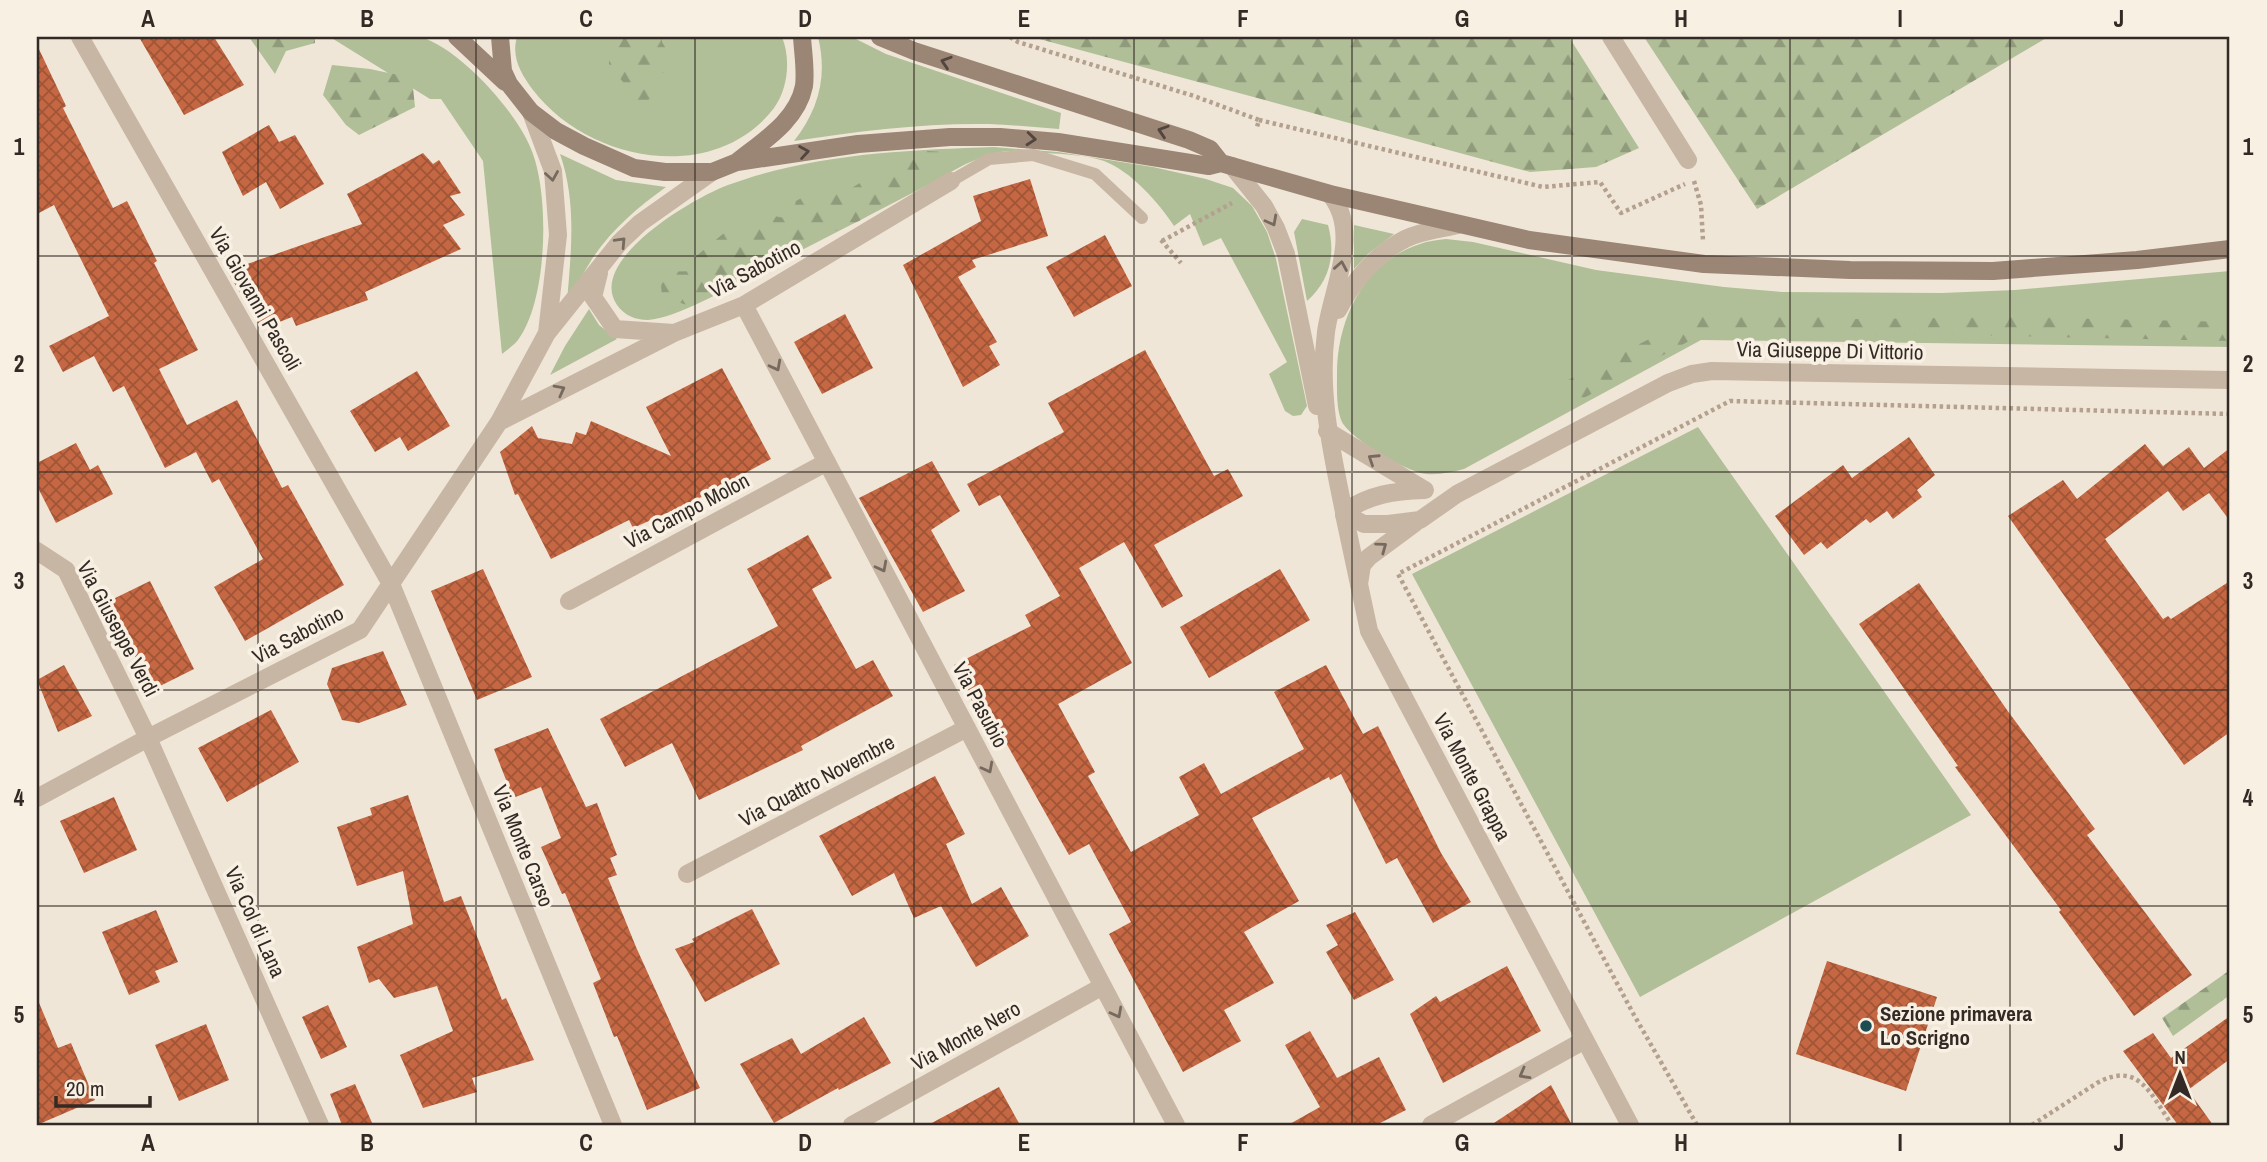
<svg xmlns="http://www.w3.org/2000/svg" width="2267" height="1162" viewBox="0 0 2267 1162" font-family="'Archivo Narrow',sans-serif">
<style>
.green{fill:#b0bf98}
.forest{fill:url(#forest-firs)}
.building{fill:url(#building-cross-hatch)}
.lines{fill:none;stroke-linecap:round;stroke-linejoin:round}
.path{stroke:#b3a08e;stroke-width:4.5;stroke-dasharray:3.5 3.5;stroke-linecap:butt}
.service{stroke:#c8b6a4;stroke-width:12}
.minor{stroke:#c8b6a4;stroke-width:18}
.tertiary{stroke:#c8b6a4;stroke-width:18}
.secondary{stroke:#9b8575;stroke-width:18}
.oneway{stroke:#52453d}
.oneway2{stroke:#76695e}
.grid{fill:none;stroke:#332a25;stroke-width:2;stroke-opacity:0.55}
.poi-dot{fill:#1c4d53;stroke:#f8f0e3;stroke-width:2.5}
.labels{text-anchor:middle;stroke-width:7;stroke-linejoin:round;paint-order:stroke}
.street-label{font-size:21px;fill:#332a25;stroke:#f8f0e3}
.poi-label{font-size:21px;font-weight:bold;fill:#332a25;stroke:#f8f0e3;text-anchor:start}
.neatline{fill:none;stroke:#332a25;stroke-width:2.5}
.grid-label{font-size:23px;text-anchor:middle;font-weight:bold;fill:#332a25}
</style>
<defs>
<pattern id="forest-firs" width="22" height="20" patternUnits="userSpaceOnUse" patternTransform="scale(1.75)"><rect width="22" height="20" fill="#b0bf98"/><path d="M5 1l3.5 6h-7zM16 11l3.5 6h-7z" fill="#909b7c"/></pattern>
<pattern id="building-cross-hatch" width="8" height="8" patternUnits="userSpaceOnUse" patternTransform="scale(1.75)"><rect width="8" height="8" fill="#c46742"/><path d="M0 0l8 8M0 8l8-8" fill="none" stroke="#a05537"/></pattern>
</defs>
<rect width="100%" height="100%" fill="#f0e6d7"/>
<!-- green -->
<path class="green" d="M330 37C351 37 373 37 394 37 402 37 413 35 421 37 460 49 516 111 531 149 550 193 548 300 518 340 514 345 507 350 502 354L483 161 441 99H430Z
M517 37H782C791 59 788 89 774 108 714 186 588 162 533 90 521 74 511 57 517 37Z
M818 37H852L886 54 1061 113 1059 129C1036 127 1012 125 989 124 924 123 858 131 794 141 818 110 828 77 818 37Z
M994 147 1058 152 1153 167 1206 179 1233 188 1252 206 1267 232 1276 259 1307 406 1301 415 1293 416 1285 411 1269 374 1287 362 1221 238 1203 246 1190 214 1174 226C1159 203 1131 171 1104 161 1086 155 1063 154 1045 153 1027 151 1009 149 992 154 967 161 946 175 924 187 868 216 812 245 755 274 728 288 677 318 648 320 635 320 624 315 617 305 586 260 695 197 728 185 812 154 905 150 994 147Z
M560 154 616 180 666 187C638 207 611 230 592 259 583 273 576 288 567 302 571 252 577 203 560 154Z
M1302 219 1328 225C1336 254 1330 281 1307 301L1294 232Z
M1354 225 1394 234 1368 254 1354 269Z
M1446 239 1473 242 1596 270 1724 287 1782 292 1942 293 2015 290 2230 271V347L1701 340 1464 469C1452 472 1440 475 1427 474 1408 473 1351 439 1342 422 1336 409 1337 389 1337 374 1337 319 1364 262 1420 244 1428 241 1438 240 1446 239Z
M589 309 599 325 617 339 550 375 565 346Z
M1698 427 1971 815 1640 997 1412 574Z"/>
<!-- forest -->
<path class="forest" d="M249 37H315V43L286 51 275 74Z
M617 37H662V42L676 65 652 79 658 91 642 106 620 101 626 86 609 64 610 41Z
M1032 37H1569L1639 148 1596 167 1530 172Z
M1644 37H2048L1757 209Z
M332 65 370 69 412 78 415 107 359 135 346 125 323 95Z
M927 151 944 152 924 182 859 221 811 241 723 292 687 305 662 297 660 272 694 271V258L724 233 756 235 762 214 791 219 796 201 818 189H850L906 155Z
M1786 314 1854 319 2025 317 2230 322V341L1969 335 1702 334 1582 399 1568 380 1693 317Z
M2230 970V995L2173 1036 2162 1018Z"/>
<!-- building -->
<path class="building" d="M139 37H214L244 85 184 115Z
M37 45 66 106 63 108 113 208 127 201 157 261 154 263 198 350 159 369 187 425 237 400 282 488 288 485 344 585 245 641 214 587 263 559 219 479 212 483 196 452 165 468 124 386 113 392 94 356 63 372 49 346 109 316 54 205 37 214Z
M269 125 279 142 295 135 324 184 280 209 266 182 243 196 222 152Z
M423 153 433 164 439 160 461 193 450 196 465 215 443 225 461 249 365 292 368 300 296 326 292 317 262 329 227 271 362 224 347 194Z
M1030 179 1048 236 972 260 976 267 958 277 997 342 989 346 1000 365 963 387 903 265 981 221 973 196Z
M1105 235 1132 286 1074 317 1046 267Z
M845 314 873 368 822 394 794 342Z
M1145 350 1214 476 1228 469 1243 496 1154 545 1183 596 1162 608 1124 542 1079 568 1132 663 1058 704 1095 772 1088 776 1131 852 1199 815 1179 777 1204 763 1221 794 1304 749 1274 692 1326 665 1363 734 1378 726 1441 853 1471 902 1433 923 1397 858 1386 864 1341 774 1330 780 1329 777 1252 818 1299 901 1244 932 1274 983 1224 1010 1241 1041 1183 1072 1109 934 1131 922 1089 844 1069 855 991 716 982 721 954 665 1031 626 1025 615 1060 596 1000 495 979 506 967 484 1064 432 1048 403Z
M722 368 771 459 694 501 633 528 629 520 551 559 518 494 515 495 500 452 532 426 538 438 572 444 576 432 586 435 591 421 671 456 646 407Z
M417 371 450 426 408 451 400 437 375 452 350 411Z
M1909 437 1935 475 1917 490 1922 497 1893 519 1887 511 1870 523 1866 519 1827 549 1821 542 1804 555 1775 516 1843 465 1852 478Z
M76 443 90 470 98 465 113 494 56 523 37 486V463Z
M2145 444 2163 466 2189 447 2204 468 2230 448V521L2209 493 2183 511 2168 491 2105 539 2163 619 2168 616 2171 619 2230 581V732L2184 765 2008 516 2063 480 2077 499Z
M932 461 960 511 931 530 965 591 923 612 859 498Z
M808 535 832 578 812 589 856 669 873 660 893 696 801 746 803 750 699 800 672 743 625 767 600 719 778 626 747 569Z
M483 569 532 677 477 700 431 591Z
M1280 569 1310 620 1209 678 1180 627Z
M150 581 194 669 152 690 107 602Z
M1919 583 2007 710 2095 829 2087 835 2192 975 2134 1016 2059 912 2061 910 1955 767 1958 766 1859 624Z
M383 651 407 705 359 723 342 720 327 684 332 668Z
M64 665 92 716 58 732 37 680Z
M271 710 299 762 227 802 198 748Z
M548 728 586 807 597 803 617 855 610 858 617 875 608 878 636 947 700 1088 647 1110 617 1036 614 1037 593 983 601 979 565 893 562 894 541 847 561 838 541 787 513 798 494 749Z
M935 776 965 834 946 844 972 904 1001 887 1029 936 976 967 941 906 914 918 894 873 852 896 819 836Z
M408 795 444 902 461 896 502 1000 506 998 534 1060 472 1078 477 1092 423 1108 400 1055 453 1031 437 986 394 998 379 979 369 983 357 947 413 924 403 871 357 886 337 827 372 815 370 808Z
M114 797 137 850 84 873 60 821Z
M752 909 780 964 705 1002 675 949 694 942 692 939Z
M156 910 178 962 155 971 160 982 129 995 102 932Z
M1355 912 1394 980 1354 1000 1326 952 1338 945 1326 925Z
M1827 961 1937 997 1906 1091 1796 1054Z
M1507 966 1541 1031 1443 1083 1410 1014 1436 996 1440 1002Z
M37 998 58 1048 71 1043 95 1100 37 1125Z
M328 1005 347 1047 321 1059 302 1017Z
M2230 1016V1059L2188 1090 2213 1125H2178L2123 1051 2153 1033 2171 1058Z
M864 1017 891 1063 839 1090 838 1088 774 1123 740 1064 792 1038 801 1054Z
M206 1024 229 1080 179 1101 155 1045Z
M1310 1031 1337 1078 1379 1057 1406 1110 1376 1125H1288L1320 1107 1285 1045Z
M355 1084 373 1125H342L330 1094Z
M1551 1085 1572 1125H1491Z
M999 1087 1020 1125H928Z"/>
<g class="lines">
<!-- path -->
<path class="path" d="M1010 37 1018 42 1194 96 1259 120 1257 127
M1259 120 1543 187 1600 182 1621 213 1685 184
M1694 181 1701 205 1703 241
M1161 240 1181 263
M1162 241 1232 203
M1697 1125 1634 1015 1398 574 1730 401 2230 414
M2032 1125 2097 1083C2139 1060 2151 1095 2172 1125"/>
<!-- service -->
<path class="service" d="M951 181 989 159 1033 155 1095 174 1142 218"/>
<!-- minor -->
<path class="minor" d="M80 37 391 584 613 1125
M1611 37 1688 160
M531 112 553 171 558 235 547 333
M599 273 593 297 615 329 674 333
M744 305 1176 1125
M499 422 674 333 744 305 951 181
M1327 431 1423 489
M1425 490C1394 491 1370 494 1344 512V514L1364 524H1388L1420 520 1457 494 1668 383 1692 374 1712 371 2230 380
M37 551 66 570 148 738 320 1125
M1359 584 1362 565 1369 557 1415 523
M569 601 827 462
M37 798 148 738 360 630 499 422 547 333 620 242 640 223 712 172
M687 874 967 728
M852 1125 1103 986
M1431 1125 1583 1041"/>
<!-- tertiary -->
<path class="tertiary" d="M1232 166 1264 206 1276 228 1286 254 1317 406
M1330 194C1362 233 1332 288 1326 332 1318 393 1332 453 1344 512
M1338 310C1353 281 1376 254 1405 239 1421 231 1441 229 1458 225
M1344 514 1369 631 1630 1125"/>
<!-- secondary -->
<path class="secondary" d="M457 37 505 82
M500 37 503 71 509 84 531 112 556 131 584 146 634 168 665 172H712L737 162 858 144 950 137H1000L1058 142 1209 166 1221 163
M880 37 914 51 1189 140 1210 149 1221 163 1330 194 1529 240 1704 264 1850 270 1993 271 2137 260 2230 249
M737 162C763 141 797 121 804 86 806 70 803 53 802 37"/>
</g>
<!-- one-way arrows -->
<defs><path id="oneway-chevron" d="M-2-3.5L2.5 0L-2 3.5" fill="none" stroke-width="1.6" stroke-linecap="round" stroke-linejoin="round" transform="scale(1.75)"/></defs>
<g class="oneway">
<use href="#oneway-chevron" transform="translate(946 62) rotate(-162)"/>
<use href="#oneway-chevron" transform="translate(1163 131) rotate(-162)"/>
<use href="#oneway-chevron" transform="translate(1031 139) rotate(5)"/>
<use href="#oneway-chevron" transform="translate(804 152) rotate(-9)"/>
</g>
<g class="oneway2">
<use href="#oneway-chevron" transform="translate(552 176) rotate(81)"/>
<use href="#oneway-chevron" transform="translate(1272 221) rotate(62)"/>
<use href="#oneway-chevron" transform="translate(621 242) rotate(-47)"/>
<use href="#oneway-chevron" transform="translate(1341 266) rotate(-80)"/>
<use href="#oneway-chevron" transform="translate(776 366) rotate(62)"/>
<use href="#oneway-chevron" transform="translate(560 390) rotate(-28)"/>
<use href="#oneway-chevron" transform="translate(1373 459) rotate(-147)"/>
<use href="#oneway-chevron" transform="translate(1382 547) rotate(-36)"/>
<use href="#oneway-chevron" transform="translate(882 567) rotate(62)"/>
<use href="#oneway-chevron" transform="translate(988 768) rotate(62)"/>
<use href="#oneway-chevron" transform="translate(1117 1013) rotate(62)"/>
<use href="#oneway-chevron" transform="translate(1524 1074) rotate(151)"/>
</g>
<!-- grid -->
<path class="grid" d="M258 37V1125M476 37V1125M695 37V1125M914 37V1125M1134 37V1125M1352 37V1125M1572 37V1125M1790 37V1125M2010 37V1125M37 256H2230M37 472H2230M37 690H2230M37 906H2230"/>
<!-- markers -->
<circle class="poi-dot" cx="1866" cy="1026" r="7"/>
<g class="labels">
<!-- street labels -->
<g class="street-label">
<text transform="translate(755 269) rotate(-28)" y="7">Via Sabotino</text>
<text transform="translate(255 299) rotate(60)" y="7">Via Giovanni Pascoli</text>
<text transform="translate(1830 351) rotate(1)" y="7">Via Giuseppe Di Vittorio</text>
<text transform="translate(687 511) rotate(-28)" y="7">Via Campo Molon</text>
<text transform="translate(118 629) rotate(62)" y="7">Via Giuseppe Verdi</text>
<text transform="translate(298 635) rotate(-28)" y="7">Via Sabotino</text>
<text transform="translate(980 705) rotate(62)" y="7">Via Pasubio</text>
<text transform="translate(1472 777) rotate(62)" y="7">Via Monte Grappa</text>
<text transform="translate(817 781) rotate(-28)" y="7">Via Quattro Novembre</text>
<text transform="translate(523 846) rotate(68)" y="7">Via Monte Carso</text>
<text transform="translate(255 922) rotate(66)" y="7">Via Col di Lana</text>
<text transform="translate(966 1036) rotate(-29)" y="7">Via Monte Nero</text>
</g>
<!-- poi labels -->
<g class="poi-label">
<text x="1880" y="1021">Sezione primavera<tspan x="1880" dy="24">Lo Scrigno</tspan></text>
</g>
</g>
<!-- border -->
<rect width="2267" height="1162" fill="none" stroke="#f8f0e3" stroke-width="77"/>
<!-- north arrow -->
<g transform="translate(2180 1074)" stroke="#f8f0e3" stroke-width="5" paint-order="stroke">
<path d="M0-5L12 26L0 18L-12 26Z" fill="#332a25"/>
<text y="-10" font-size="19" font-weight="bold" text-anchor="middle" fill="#332a25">N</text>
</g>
<!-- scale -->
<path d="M56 1096v10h94v-10" fill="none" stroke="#332a25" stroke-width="3.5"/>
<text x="66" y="1096" font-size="21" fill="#332a25" stroke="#f8f0e3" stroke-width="5" paint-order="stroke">20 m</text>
<rect x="38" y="38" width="2190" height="1086" class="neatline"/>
<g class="grid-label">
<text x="148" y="27">A</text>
<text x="367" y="27">B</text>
<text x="586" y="27">C</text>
<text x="805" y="27">D</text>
<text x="1024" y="27">E</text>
<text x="1243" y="27">F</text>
<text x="1462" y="27">G</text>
<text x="1681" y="27">H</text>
<text x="1900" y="27">I</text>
<text x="2119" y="27">J</text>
<text x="19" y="155">1</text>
<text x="2248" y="155">1</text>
<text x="19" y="372">2</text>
<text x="2248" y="372">2</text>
<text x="19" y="589">3</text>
<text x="2248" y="589">3</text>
<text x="19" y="806">4</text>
<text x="2248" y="806">4</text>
<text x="19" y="1023">5</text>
<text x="2248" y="1023">5</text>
<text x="148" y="1151">A</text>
<text x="367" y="1151">B</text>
<text x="586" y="1151">C</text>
<text x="805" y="1151">D</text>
<text x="1024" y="1151">E</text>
<text x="1243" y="1151">F</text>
<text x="1462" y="1151">G</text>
<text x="1681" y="1151">H</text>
<text x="1900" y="1151">I</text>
<text x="2119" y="1151">J</text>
</g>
</svg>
